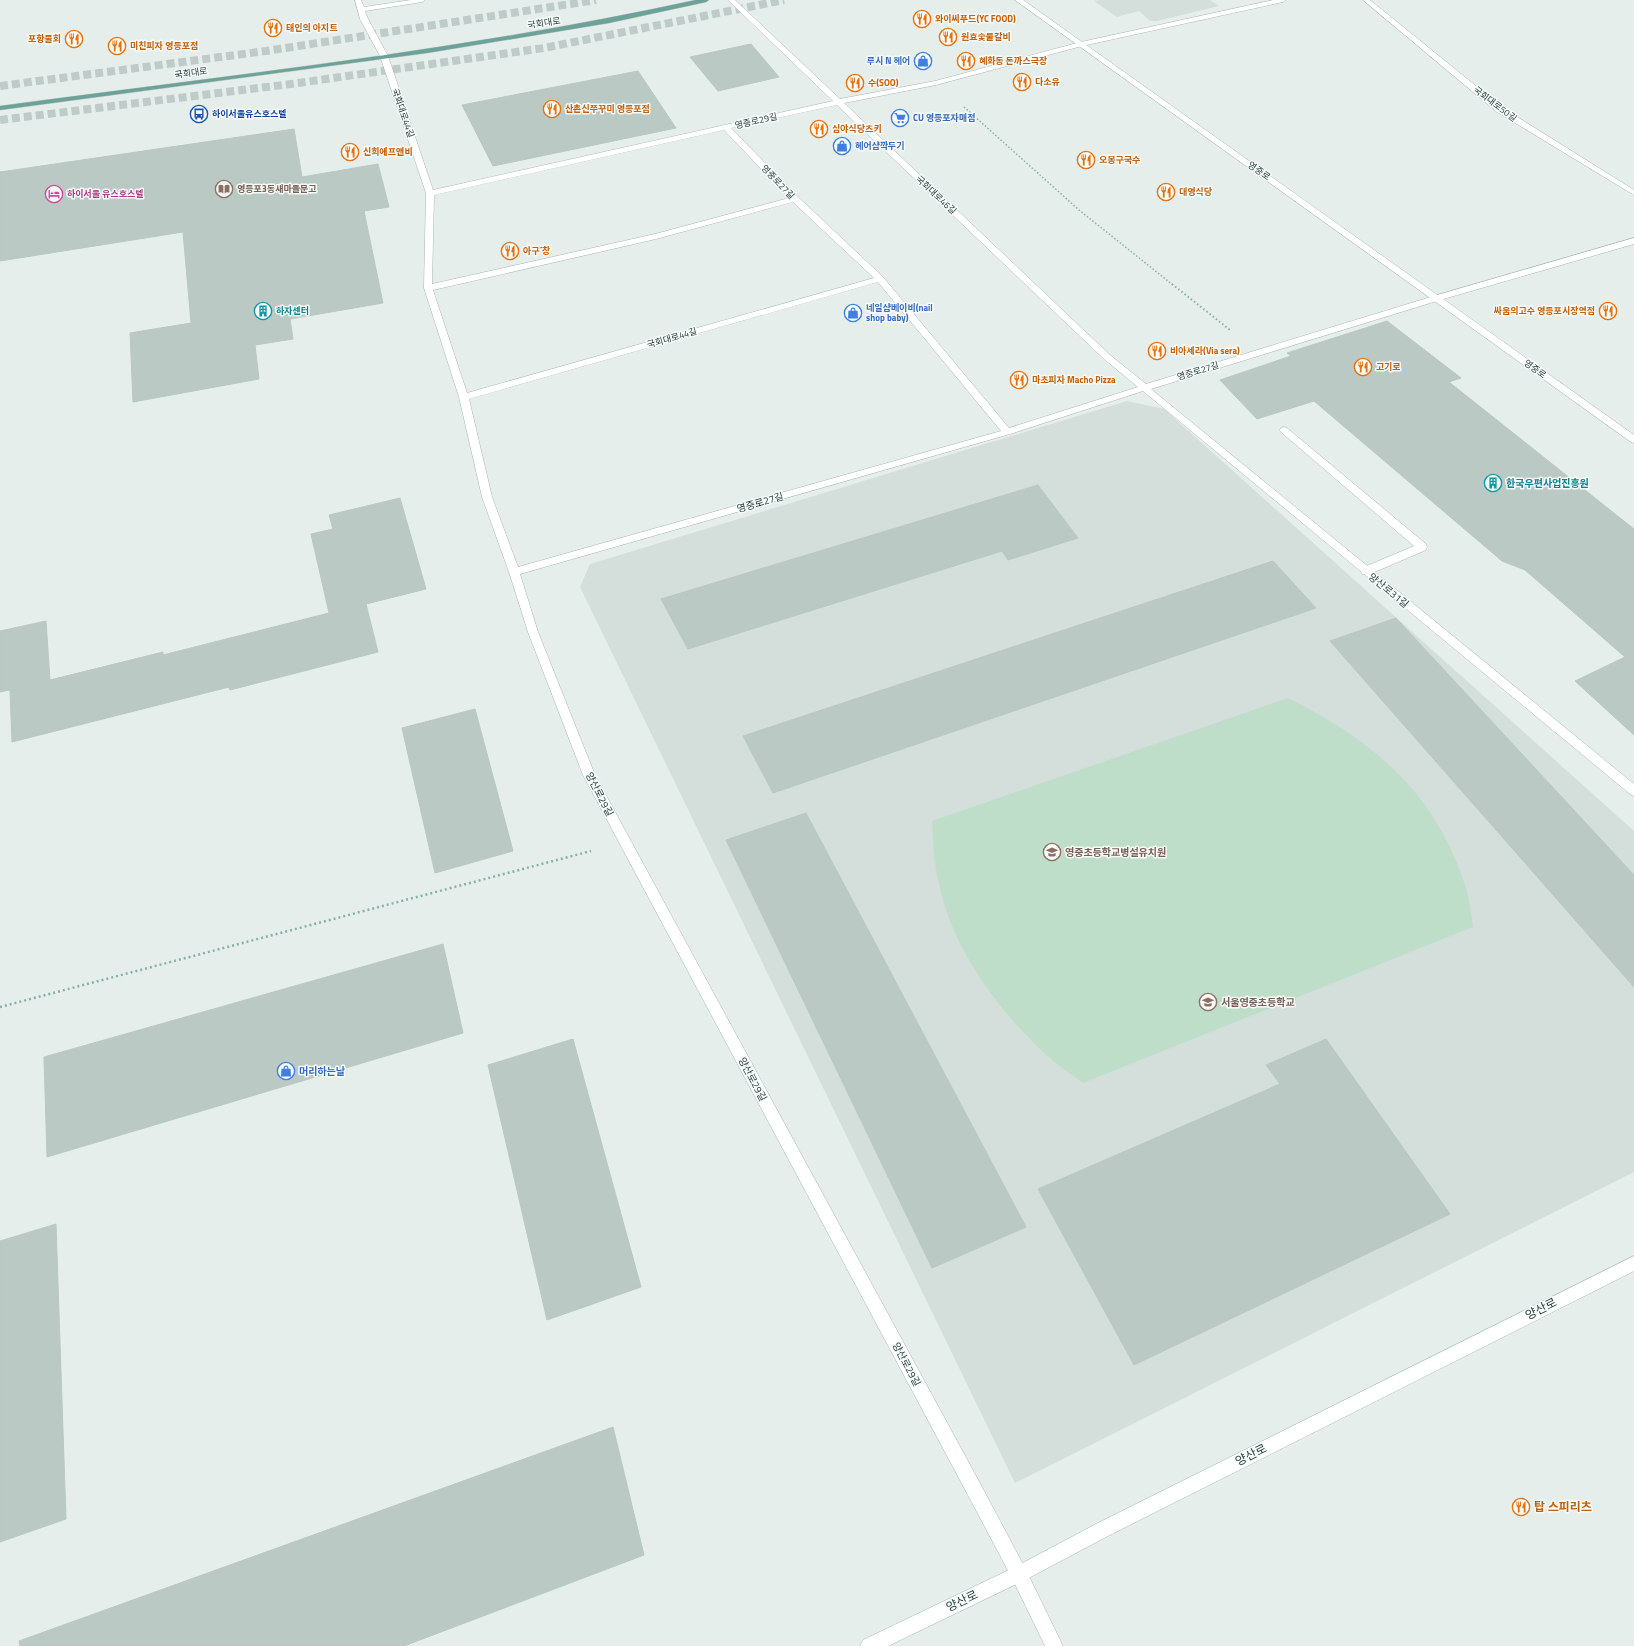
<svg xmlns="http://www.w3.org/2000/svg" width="1634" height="1646" viewBox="0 0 1634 1646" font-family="'Titillium Web','Noto Sans KR',sans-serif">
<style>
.built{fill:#d4deda}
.green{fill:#bfdeca}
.building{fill:#bbc9c4;stroke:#b8c8c2}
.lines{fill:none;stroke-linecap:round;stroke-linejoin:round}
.highway-tunnel{stroke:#bfcbc8;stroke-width:8;stroke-dasharray:8 4;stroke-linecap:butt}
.lane-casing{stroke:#a8b6b2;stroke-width:1}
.street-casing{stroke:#a8b6b2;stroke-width:1}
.secondary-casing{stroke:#a4b9b3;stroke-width:1}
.primary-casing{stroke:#c2cac8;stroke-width:1}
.path-far2{stroke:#87b1a6;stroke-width:1.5;stroke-dasharray:1.5 2;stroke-linecap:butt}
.path-far1{stroke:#87b1a6;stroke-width:2;stroke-dasharray:1.5 2.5;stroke-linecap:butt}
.path{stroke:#87b1a6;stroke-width:2.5;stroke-dasharray:2 3;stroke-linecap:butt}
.lane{fill:#fff;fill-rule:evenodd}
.street{fill:#fff;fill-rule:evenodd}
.secondary{fill:#fff;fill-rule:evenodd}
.primary{fill:#6ca298;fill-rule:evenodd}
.labels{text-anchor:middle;stroke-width:3;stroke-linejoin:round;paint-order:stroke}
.far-food-label{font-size:9px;font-weight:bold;fill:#c56008;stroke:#f6faf9;text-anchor:start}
.far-street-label{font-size:9px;fill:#25403a;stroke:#f6faf9}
.far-shop-label{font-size:9px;font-weight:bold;fill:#366cbe;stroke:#f6faf9;text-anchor:start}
.far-transit-label{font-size:9px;font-weight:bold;fill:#164399;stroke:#f6faf9;text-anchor:start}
.far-education-label{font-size:9px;font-weight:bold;fill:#785e54;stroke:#f6faf9;text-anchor:start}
.far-hotel-label{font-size:9px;font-weight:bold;fill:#b23c85;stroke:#f6faf9;text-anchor:start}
.far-culture-label{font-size:9px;font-weight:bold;fill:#0d838f;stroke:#f6faf9;text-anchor:start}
.culture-label{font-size:10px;font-weight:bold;fill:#0d838f;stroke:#f6faf9;text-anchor:start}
.street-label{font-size:10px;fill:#25403a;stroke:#f6faf9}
.education-label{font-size:10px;font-weight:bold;fill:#785e54;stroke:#f6faf9;text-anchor:start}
.shop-label{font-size:10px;font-weight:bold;fill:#366cbe;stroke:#f6faf9;text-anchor:start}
.near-street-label{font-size:12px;fill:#25403a;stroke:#f6faf9}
.near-food-label{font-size:12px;font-weight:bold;fill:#c56008;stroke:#f6faf9;text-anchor:start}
</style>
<rect width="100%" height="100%" fill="#e6eeeb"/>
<!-- built -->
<path class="built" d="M1099 0H1210L1219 6 1157 21H1150L1139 11 1117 17 1094 1Z
M1127 401 1164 409 1634 831V1172L1015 1483 580 587 590 564Z"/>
<!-- green -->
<path class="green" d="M1288 698C1374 741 1436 793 1466 888 1470 900 1471 914 1473 927L1083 1083C1070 1073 1056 1064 1044 1053 997 1008 953 950 939 884 934 863 933 842 932 821Z"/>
<!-- building -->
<path class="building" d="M751 44 779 77 718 91 690 57Z
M638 71 676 128 493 166 462 105Z
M294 129 302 177 378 164 389 207 364 211 383 303 290 319 293 339 255 345 259 379 133 402 130 333 191 323 183 232 0 261V172Z
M1387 321 1461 378 1449 382 1634 529V735L1575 681 1625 657 1525 570 1502 561 1314 401 1257 419 1220 380 1291 356 1287 353Z
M1038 485 1078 538 1008 560 1002 551 688 649 661 599Z
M400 498 426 589 366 604 378 652 230 690 229 687 12 742 10 690 0 692V631L46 621 50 680 163 652V655L329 613 311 534 333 529 329 515Z
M1273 561 1316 608 773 793 743 736Z
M1396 618 1634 875V987L1330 641Z
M475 709 513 851 435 873 402 728Z
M806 813 1026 1227 932 1268 726 840Z
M443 944 463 1033 47 1157 44 1057Z
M573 1039 641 1287 547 1320 488 1065Z
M1326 1039 1450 1214 1134 1365 1038 1189 1280 1084 1266 1065Z
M56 1224 66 1519 0 1542V1241Z
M613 1427 644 1555 404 1646H20L19 1641Z"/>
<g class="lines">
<!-- highway-tunnel -->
<path class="highway-tunnel" d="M0 86 266 51 596 0
M0 120 291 84 544 48 784 0"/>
<defs>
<path id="lane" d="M1634 238V244L1440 300 1437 301 1433 298 1434 296Z
M1284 427 1287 428 1426 544 1427 547 1426 550 1370 574H1362L1361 571 1362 568 1414 546 1281 432 1279 430 1281 428Z"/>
<path id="street" d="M355 0H361L364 7 411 0H425L422 2 365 11 368 19 388 56 433 190 833 101 728 0H735L840 99 935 81 1081 42 1273 0H1286L1283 2 1082 46 936 85 844 103 1110 355 1146 384 1434 296 1437 295 1441 298 1440 300 1151 389 1634 784V796L1630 794 1143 391 1010 434 520 574 538 632 595 775 981 1485 1025 1568 1063 1646H1045L1013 1580 969 1497 583 775 528 632 509 572 482 497 459 397 424 288 426 193 380 56 360 19ZM837 105 1104 359 1138 387 1009 428 883 277 798 197 731 128ZM724 130 789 198 655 234 432 284 434 195ZM793 202 874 278 467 393 433 290 656 239ZM878 282 1001 431 518 567 492 497 469 399Z
M1363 0H1370L1503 108 1634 190V195L1497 112Z"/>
<path id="secondary" d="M1015 0H1023L1634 435V443L1631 442Z
M1634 1256V1271L1108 1536 1025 1580 888 1646H860L863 1640 1013 1568 1096 1524Z"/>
<path id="primary" d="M696 0H709L706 2 609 23 427 53 0 110V106C233 75 467 50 696 0Z"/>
</defs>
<!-- lane casing -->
<use href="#lane" class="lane-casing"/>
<!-- street casing -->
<use href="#street" class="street-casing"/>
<!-- secondary casing -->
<use href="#secondary" class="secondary-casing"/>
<!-- primary casing -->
<use href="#primary" class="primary-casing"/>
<!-- path-far2 -->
<path class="path-far2" d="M964 107 1079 210 1173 285"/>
<!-- path-far1 -->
<path class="path-far1" d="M1172 284 1230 330"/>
<!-- path -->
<path class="path" d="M0 1007 591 851"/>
<!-- lane -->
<use href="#lane" class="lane"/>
<!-- street -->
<use href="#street" class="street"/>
<!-- secondary -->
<use href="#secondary" class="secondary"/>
<!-- primary -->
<use href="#primary" class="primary"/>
</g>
<!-- icons -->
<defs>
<symbol id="restaurant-ring" viewBox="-11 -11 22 22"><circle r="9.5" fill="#f6faf9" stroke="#e8710a" stroke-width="1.5"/><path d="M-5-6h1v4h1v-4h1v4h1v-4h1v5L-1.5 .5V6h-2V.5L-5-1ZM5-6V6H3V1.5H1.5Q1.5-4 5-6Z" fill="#e8710a"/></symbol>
<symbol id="shop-ring" viewBox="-11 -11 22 22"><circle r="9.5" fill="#f6faf9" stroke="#3f7fe0" stroke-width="1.5"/><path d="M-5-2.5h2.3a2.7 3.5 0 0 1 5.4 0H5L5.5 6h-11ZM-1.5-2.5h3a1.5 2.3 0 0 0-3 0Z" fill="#3f7fe0"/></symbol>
<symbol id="bus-ring" viewBox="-11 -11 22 22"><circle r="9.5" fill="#f6faf9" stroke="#1a4fb4" stroke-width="1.5"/><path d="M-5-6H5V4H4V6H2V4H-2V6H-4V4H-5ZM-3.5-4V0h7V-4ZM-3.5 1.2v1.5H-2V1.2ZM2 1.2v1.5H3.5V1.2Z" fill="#1a4fb4"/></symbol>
<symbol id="supermarket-ring" viewBox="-11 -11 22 22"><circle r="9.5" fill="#f6faf9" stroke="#3f7fe0" stroke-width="1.5"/><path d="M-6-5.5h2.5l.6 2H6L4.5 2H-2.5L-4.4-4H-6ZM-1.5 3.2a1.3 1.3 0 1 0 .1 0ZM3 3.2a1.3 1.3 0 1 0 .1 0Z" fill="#3f7fe0"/></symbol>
<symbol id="library-ring" viewBox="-11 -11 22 22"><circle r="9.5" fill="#f6faf9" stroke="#8d6e63" stroke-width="1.5"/><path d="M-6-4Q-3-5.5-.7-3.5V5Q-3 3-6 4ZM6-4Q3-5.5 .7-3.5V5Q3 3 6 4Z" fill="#8d6e63"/></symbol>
<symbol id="hotel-ring" viewBox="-11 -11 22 22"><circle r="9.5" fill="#f6faf9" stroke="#d1479c" stroke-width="1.5"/><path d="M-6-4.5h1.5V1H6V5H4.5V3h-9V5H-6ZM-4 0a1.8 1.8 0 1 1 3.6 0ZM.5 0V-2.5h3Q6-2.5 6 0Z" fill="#d1479c"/></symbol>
<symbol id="building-ring" viewBox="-11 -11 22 22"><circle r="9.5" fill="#f6faf9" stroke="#0f9aa8" stroke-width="1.5"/><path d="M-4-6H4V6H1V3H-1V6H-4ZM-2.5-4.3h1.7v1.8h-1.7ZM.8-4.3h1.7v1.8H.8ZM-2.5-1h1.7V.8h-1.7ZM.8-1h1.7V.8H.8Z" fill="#0f9aa8"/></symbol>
<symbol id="school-ring" viewBox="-11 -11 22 22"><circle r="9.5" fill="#f6faf9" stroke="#8d6e63" stroke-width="1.5"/><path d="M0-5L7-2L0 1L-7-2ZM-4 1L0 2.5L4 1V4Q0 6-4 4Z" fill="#8d6e63"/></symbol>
</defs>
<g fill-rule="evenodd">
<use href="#restaurant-ring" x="912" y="9" width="20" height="20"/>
<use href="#restaurant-ring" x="263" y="18" width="20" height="20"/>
<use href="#restaurant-ring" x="938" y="27" width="20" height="20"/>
<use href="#restaurant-ring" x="64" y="29" width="20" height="20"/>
<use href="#restaurant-ring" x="107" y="36" width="20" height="20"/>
<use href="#shop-ring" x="913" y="51" width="20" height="20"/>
<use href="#restaurant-ring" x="956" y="51" width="20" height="20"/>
<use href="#restaurant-ring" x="1012" y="72" width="20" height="20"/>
<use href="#restaurant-ring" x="845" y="73" width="20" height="20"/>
<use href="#restaurant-ring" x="542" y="99" width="20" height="20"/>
<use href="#bus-ring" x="189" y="104" width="20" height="20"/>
<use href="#supermarket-ring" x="890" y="108" width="20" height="20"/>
<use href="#restaurant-ring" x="809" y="119" width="20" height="20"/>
<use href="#shop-ring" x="832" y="136" width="20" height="20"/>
<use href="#restaurant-ring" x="340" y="142" width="20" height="20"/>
<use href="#restaurant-ring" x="1076" y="150" width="20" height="20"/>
<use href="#library-ring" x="214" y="179" width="20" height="20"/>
<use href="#restaurant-ring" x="1156" y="182" width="20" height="20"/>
<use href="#hotel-ring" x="44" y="184" width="20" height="20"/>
<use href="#restaurant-ring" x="500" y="241" width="20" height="20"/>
<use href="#building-ring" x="253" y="301" width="20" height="20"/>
<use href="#restaurant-ring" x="1598" y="301" width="20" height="20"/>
<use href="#shop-ring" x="843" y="303" width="20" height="20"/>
<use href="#restaurant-ring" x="1147" y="341" width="20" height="20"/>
<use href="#restaurant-ring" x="1353" y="357" width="20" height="20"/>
<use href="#restaurant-ring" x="1009" y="370" width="20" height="20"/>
<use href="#building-ring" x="1483" y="473" width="20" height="20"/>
<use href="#school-ring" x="1042" y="842" width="20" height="20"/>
<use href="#school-ring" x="1198" y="992" width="20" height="20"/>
<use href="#shop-ring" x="276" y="1061" width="20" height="20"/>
<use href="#restaurant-ring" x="1511" y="1497" width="20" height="20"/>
</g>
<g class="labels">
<!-- far-food labels -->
<g class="far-food-label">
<text x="935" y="22">와이씨푸드(YC FOOD)</text>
<text x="286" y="31">태인의 아지트</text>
<text x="961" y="40">원효숯불갈비</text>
<text x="61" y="42" text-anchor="end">포항물회</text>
<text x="130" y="49">미친피자 영등포점</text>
<text x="979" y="64">혜화동 돈까스극장</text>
<text x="1035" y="85">다소유</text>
<text x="868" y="86">수(SOO)</text>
<text x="565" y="112">산촌신쭈꾸미 영등포점</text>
<text x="832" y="132">심야식당츠키</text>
<text x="363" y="155">신희에프앤비</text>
<text x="1099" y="163">오봉구국수</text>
<text x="1179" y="195">대영식당</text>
<text x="523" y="254">아구´창</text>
<text x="1595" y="314" text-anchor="end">싸움의고수 영등포시장역점</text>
<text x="1170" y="354">비아세라(Via sera)</text>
<text x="1376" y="370">고기로</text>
<text x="1032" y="383">마초피자 Macho Pizza</text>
</g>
<!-- far-street labels -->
<g class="far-street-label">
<text transform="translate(544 23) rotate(-9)" y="3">국회대로</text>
<text transform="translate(191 73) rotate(-8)" y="3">국회대로</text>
<text transform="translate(1495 104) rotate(37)" y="3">국회대로50길</text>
<text transform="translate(403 113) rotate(71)" y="3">국회대로44길</text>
<text transform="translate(756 121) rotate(-13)" y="3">영중로29길</text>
<text transform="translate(1259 171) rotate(35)" y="3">영중로</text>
<text transform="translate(778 182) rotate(46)" y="3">영중로27길</text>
<text transform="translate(936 195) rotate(43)" y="3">국회대로46길</text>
<text transform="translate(672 338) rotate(-16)" y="3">국회대로44길</text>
<text transform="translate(1535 369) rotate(36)" y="3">영중로</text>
<text transform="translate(1198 371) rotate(-17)" y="3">영중로27길</text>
</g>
<!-- far-shop labels -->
<g class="far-shop-label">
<text x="910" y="64" text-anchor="end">루시 N 헤어</text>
<text x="913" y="121">CU 영등포자매점</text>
<text x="855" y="149">헤어샵깍두기</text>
<text x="866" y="311">네일샵베이비(nail<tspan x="866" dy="10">shop baby)</tspan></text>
</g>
<!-- far-transit labels -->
<g class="far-transit-label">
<text x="212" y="117">하이서울유스호스텔</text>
</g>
<!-- far-education labels -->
<g class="far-education-label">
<text x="237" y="192">영등포3동새마을문고</text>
</g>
<!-- far-hotel labels -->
<g class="far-hotel-label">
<text x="67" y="197">하이서울 유스호스텔</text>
</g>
<!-- far-culture labels -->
<g class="far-culture-label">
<text x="276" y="314">하자센터</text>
</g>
<!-- culture labels -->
<g class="culture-label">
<text x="1506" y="487">한국우편사업진흥원</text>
</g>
<!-- street labels -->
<g class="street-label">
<text transform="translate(760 502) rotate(-16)" y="4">영중로27길</text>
<text transform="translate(1389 590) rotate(39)" y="4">양산로31길</text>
<text transform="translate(600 794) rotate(63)" y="4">양산로29길</text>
<text transform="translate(753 1079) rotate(62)" y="4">양산로29길</text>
<text transform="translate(907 1364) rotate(62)" y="4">양산로29길</text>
</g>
<!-- education labels -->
<g class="education-label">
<text x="1065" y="856">영중초등학교병설유치원</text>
<text x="1221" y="1006">서울영중초등학교</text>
</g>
<!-- shop labels -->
<g class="shop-label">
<text x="299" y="1075">머리하는날</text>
</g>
<!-- near-street labels -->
<g class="near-street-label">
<text transform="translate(1541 1309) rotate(-27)" y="4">양산로</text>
<text transform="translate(1251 1455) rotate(-27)" y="4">양산로</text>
<text transform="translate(962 1601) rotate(-26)" y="4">양산로</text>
</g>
<!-- near-food labels -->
<g class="near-food-label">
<text x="1534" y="1511">탑 스피리츠</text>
</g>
</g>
</svg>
